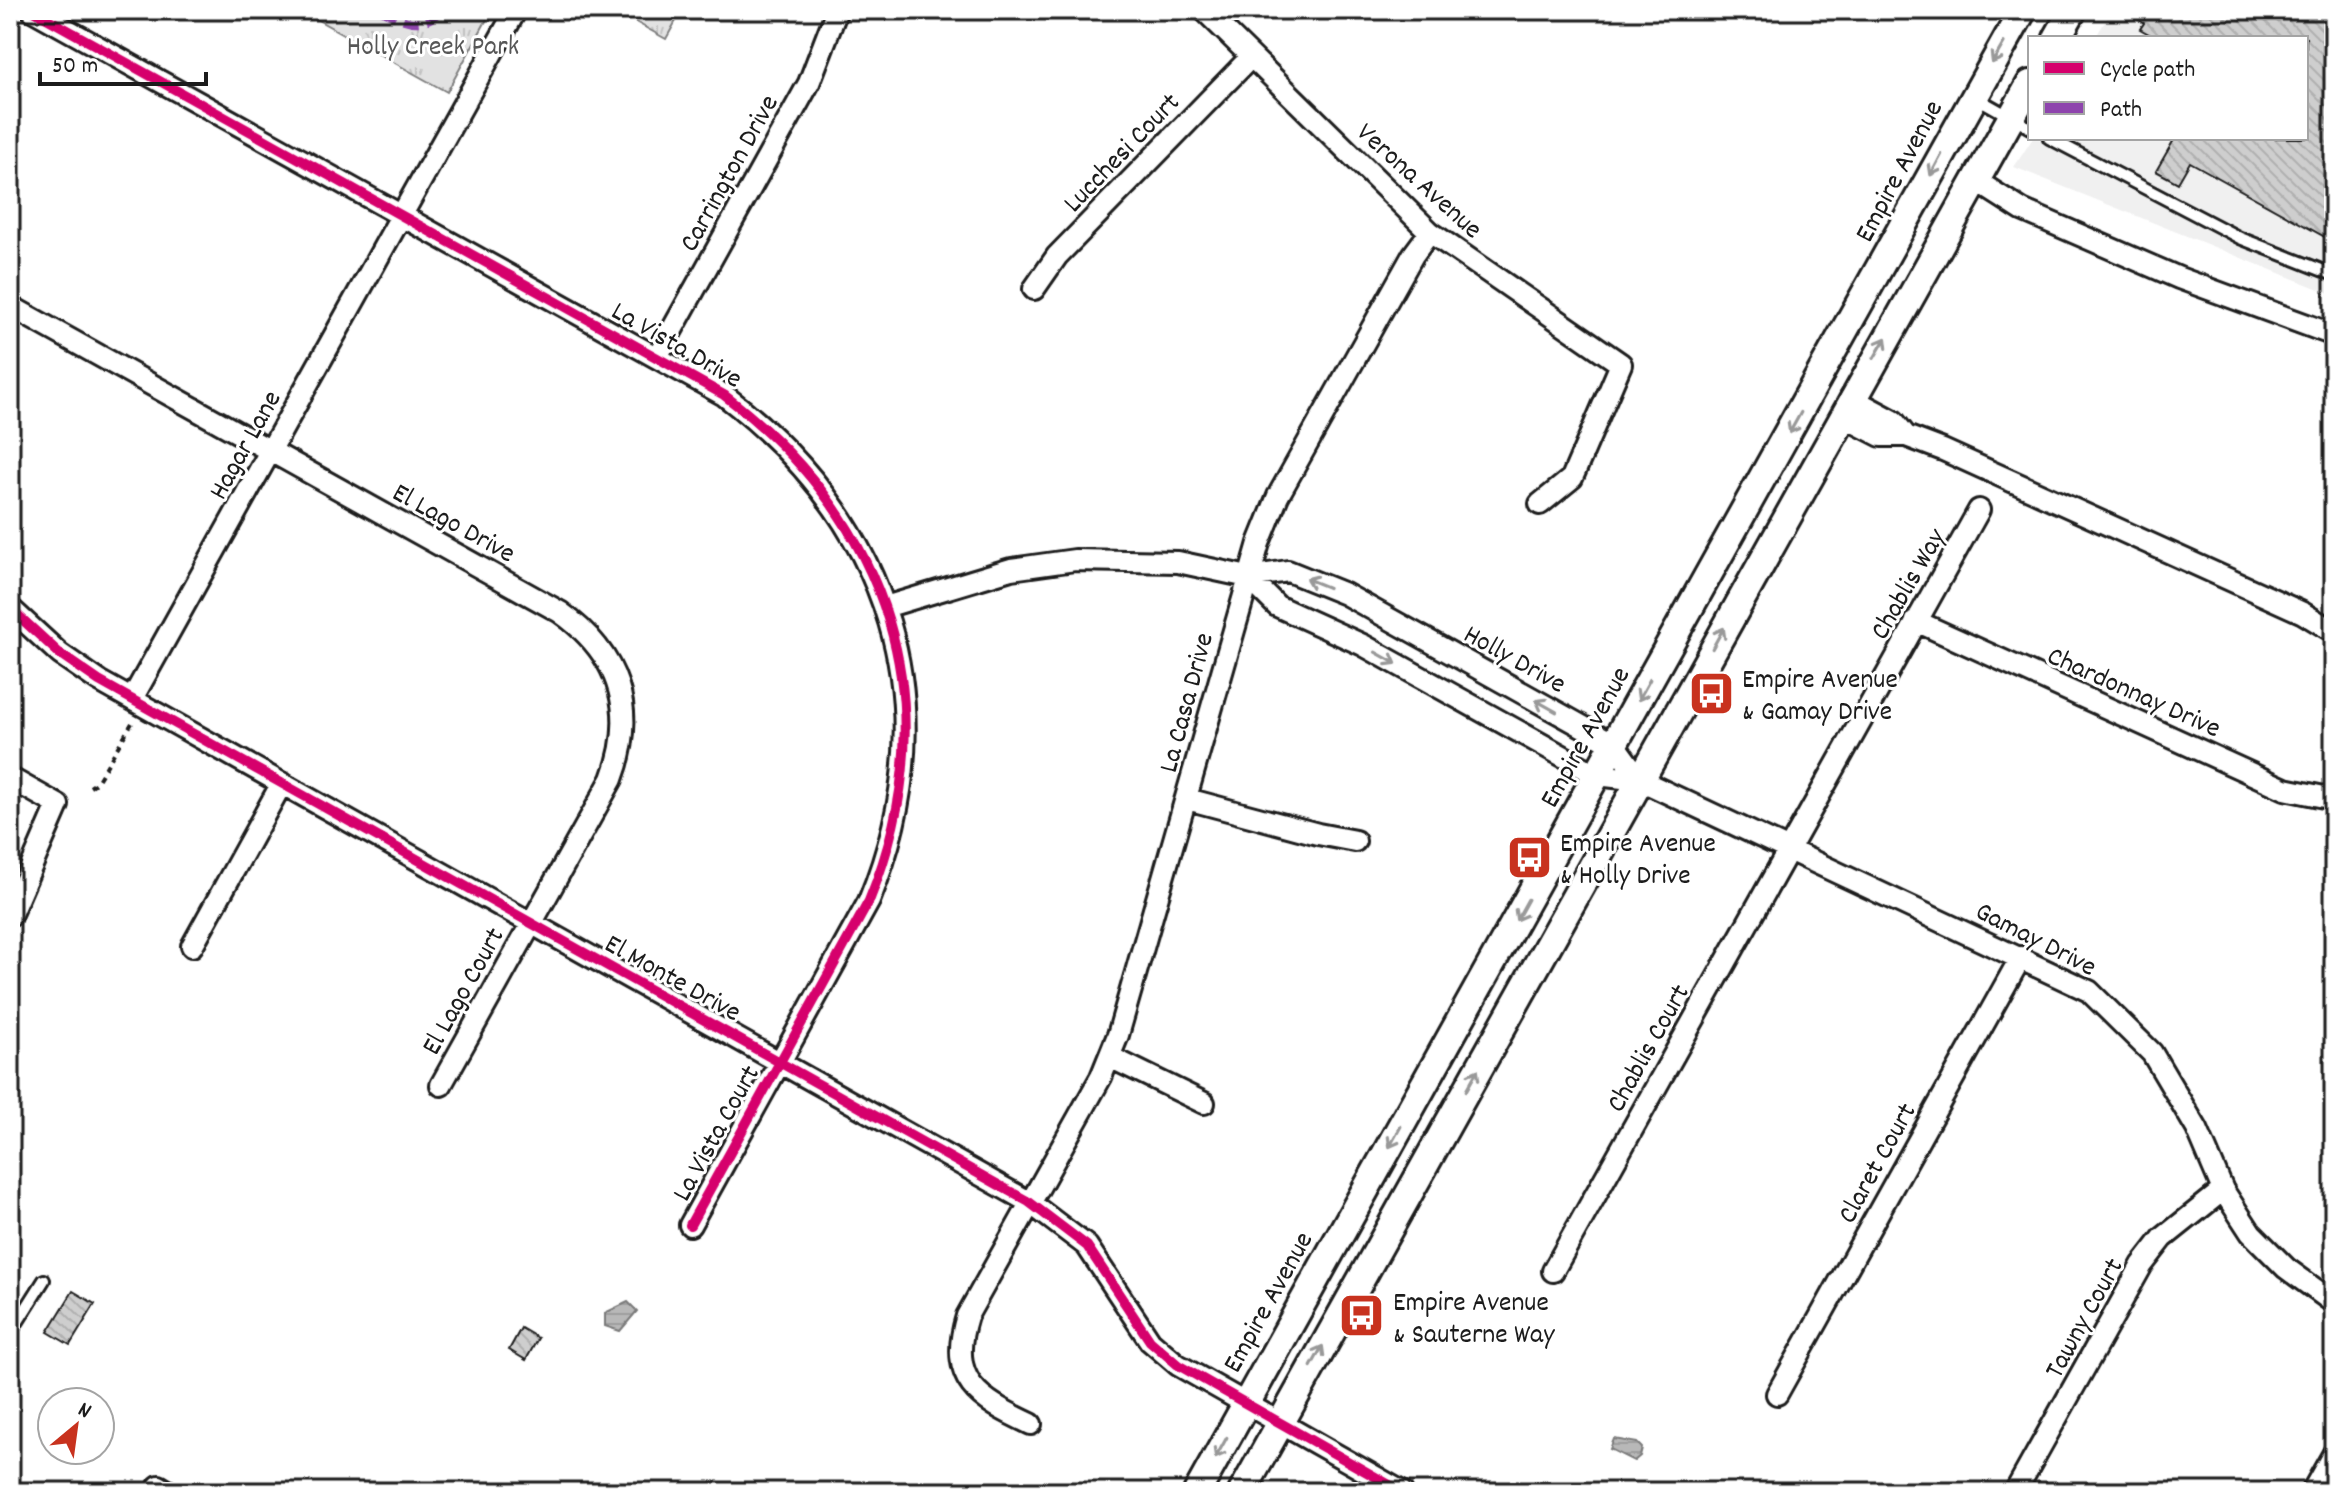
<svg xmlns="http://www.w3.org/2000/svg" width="2344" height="1502" viewBox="0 0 2344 1502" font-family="Dekko,sans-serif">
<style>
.built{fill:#f0f0f0}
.park{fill:url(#park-tufts);stroke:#7f7f7f;stroke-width:2}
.water{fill:url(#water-rules);stroke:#7a7a7a;stroke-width:2}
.building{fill:url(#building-back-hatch);stroke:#1c1c1c;stroke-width:2}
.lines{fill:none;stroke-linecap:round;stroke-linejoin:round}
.service-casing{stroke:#1c1c1c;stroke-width:16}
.minor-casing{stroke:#1c1c1c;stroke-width:26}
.secondary-casing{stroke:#1c1c1c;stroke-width:32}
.path{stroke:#1c1c1c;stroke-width:4;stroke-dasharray:6 6;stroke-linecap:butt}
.service{stroke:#fff;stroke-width:10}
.minor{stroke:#fff;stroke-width:20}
.secondary{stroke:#fff;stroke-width:26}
.quiet{stroke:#8e44ad;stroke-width:8;stroke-dasharray:16 8;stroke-linecap:butt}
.cycleway-casing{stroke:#fff;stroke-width:15}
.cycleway{stroke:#d6006c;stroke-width:10}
.oneway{stroke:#999}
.labels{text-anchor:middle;stroke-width:6;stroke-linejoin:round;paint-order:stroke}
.park-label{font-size:28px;fill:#575757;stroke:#fff}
.street-label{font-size:28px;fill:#1c1c1c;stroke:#fff}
.poi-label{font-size:28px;fill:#1c1c1c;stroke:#fff;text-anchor:start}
</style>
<defs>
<pattern id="park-tufts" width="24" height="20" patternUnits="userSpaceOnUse" patternTransform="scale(2)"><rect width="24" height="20" fill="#e2e2e2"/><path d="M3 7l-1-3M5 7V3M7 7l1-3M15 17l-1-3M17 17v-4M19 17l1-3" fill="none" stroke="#c1c1c1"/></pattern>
<pattern id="water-rules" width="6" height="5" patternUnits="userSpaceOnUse" patternTransform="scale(2)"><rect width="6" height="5" fill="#b8b8b8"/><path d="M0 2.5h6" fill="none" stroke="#9e9e9e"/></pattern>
<pattern id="building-back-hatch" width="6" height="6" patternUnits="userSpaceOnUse" patternTransform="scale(2)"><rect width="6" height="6" fill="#cecece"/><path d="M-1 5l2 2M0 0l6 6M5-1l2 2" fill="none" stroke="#b0b0b0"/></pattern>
</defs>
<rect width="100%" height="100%" fill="#fff"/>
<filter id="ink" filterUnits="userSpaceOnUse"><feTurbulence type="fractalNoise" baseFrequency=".0125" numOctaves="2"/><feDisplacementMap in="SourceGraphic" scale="16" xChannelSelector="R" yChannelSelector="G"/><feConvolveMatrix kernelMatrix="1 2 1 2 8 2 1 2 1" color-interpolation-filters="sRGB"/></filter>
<g filter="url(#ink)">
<!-- built -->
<path class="built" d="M2112 10H2334V295L2014 167 2033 138H2306V38H2095Z"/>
<!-- park -->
<path class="park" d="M300 10H492L447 92Z
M614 10H682L666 39Z"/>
<!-- water -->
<path class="water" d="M628 1302 637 1311 620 1331 605 1326V1313Z
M1614 1439 1637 1443 1642 1448 1640 1456 1634 1461 1610 1449Z"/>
<!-- building -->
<path class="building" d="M2121 10H2317L2334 20V242L2190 162 2178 183 2156 171 2175 138H2306V38H2156L2140 29 2144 23Z
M73 1291 95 1304 70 1345 48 1332Z
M521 1328 538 1338 526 1360 509 1350Z"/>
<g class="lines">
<defs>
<path id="service" d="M1975 97 2030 128
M2049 138 2240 238 2334 275
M10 1334 44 1280"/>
<path id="minor" d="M32 10 724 395C891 523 949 704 869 901L690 1225
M1204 10 1430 232 1621 364 1572 478 1540 504
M1975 180 2022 210 2179 278 2334 335
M1034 289 1057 256 1251 57
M10 306 560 612C619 654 638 710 612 779L441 1085
M657 357 809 83 837 10
M1851 398 1894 421 1906 436
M1842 416 1881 436H1906L1943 450 2303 613 2334 632
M1248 577 1277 606 1363 645 1597 775 1640 780 2089 991 2152 1053 2197 1129 2223 1190 2251 1233 2286 1268 2334 1303
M885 607 1011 569 1075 560 1178 562 1248 577 1288 571 1345 594 1614 744 1640 780
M10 608 60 654 99 681 1029 1202 1087 1246 1150 1341 1178 1365 1402 1492
M1916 621 2285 789 2334 799
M132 699 516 10
M10 778 58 805 10 916
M1187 799 1318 834 1355 841
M192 946 282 783
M1110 1057 1204 1103
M1553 1271 1979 510
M1777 1394 2021 957
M1031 1424C978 1399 947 1381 967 1316L1101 1077 1118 1035 1259 543 1278 496 1413 255 1430 232
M159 1486 169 1492
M2015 1492 2142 1265 2163 1238 2223 1190
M2312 1492 2334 1453"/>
<path id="secondary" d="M2057 38 2073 10
M1197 1492 2023 10
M1242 1492 2030 84"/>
</defs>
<!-- service casing -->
<use href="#service" class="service-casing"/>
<!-- minor casing -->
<use href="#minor" class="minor-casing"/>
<!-- secondary casing -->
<use href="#secondary" class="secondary-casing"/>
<!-- path -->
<path class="path" d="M90 787 97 782 132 723"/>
<!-- service -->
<use href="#service" class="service"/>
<!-- minor -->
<use href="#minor" class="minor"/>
<!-- secondary -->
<use href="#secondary" class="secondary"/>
<!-- quiet -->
<path class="quiet" d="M381 10C404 21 421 31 442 10"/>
<defs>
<path id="cycleway" d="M32 10 724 395C891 523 949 704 869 901L690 1225
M10 608 60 654 99 681 1029 1202 1087 1246 1150 1341 1178 1365 1402 1492"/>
</defs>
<!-- cycleway casing -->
<use href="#cycleway" class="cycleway-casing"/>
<!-- cycleway -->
<use href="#cycleway" class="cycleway"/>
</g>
<!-- one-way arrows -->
<defs><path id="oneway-shaft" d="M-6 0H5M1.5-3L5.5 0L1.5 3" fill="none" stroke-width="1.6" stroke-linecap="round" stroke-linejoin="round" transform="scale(2)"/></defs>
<g class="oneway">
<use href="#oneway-shaft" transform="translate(1998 53) rotate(120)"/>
<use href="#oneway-shaft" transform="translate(1936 165) rotate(118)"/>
<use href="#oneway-shaft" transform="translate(1880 348) rotate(-60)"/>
<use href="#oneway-shaft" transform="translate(1795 423) rotate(119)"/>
<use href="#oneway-shaft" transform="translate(1317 583) rotate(-158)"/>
<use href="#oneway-shaft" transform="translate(1718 638) rotate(-61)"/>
<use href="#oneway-shaft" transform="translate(1386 658) rotate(29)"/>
<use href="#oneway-shaft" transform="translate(1644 690) rotate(119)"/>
<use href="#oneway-shaft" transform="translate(1546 706) rotate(-151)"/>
<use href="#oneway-shaft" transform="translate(1522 910) rotate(119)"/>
<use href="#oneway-shaft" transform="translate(1472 1080) rotate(-61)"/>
<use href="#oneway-shaft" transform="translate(1395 1137) rotate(119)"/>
<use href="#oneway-shaft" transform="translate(1317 1356) rotate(-61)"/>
<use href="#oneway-shaft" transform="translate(1221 1448) rotate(119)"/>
</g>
</g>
<!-- icons -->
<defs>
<symbol id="bus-square" viewBox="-11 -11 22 22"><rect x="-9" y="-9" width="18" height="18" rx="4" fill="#c8321e" stroke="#fff"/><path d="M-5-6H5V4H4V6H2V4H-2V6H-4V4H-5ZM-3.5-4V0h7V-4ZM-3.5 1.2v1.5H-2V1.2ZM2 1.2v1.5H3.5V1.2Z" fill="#fff"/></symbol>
</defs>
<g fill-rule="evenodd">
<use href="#bus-square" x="1686" y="668" width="51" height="51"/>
<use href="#bus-square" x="1504" y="832" width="51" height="51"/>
<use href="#bus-square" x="1336" y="1290" width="51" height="51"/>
</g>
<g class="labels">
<!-- park labels -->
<g class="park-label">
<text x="433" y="54">Holly Creek Park</text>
</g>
<!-- street labels -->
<g class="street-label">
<text transform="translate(1120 151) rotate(-46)" y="10">Lucchesi Court</text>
<text transform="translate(1897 170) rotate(-62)" y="10">Empire Avenue</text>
<text transform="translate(727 172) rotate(-61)" y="10">Carrington Drive</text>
<text transform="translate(1421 179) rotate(42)" y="10">Verona Avenue</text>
<text transform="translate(678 343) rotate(30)" y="10">La Vista Drive</text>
<text transform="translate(243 444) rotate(-61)" y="10">Hagar Lane</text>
<text transform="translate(455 521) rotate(29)" y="10">El Lago Drive</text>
<text transform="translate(1906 583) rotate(-60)" y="10">Chablis Way</text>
<text transform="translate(1516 657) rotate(29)" y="10">Holly Drive</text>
<text transform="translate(2135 690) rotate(24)" y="10">Chardonnay Drive</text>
<text transform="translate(1184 702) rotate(-75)" y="10">La Casa Drive</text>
<text transform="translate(1583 736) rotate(-61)" y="10">Empire Avenue</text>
<text transform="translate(2037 937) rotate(27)" y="10">Gamay Drive</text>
<text transform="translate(674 976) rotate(29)" y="10">El Monte Drive</text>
<text transform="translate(461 990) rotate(-61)" y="10">El Lago Court</text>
<text transform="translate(1646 1047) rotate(-61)" y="10">Chablis Court</text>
<text transform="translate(714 1132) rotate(-61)" y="10">La Vista Court</text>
<text transform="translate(1875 1162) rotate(-61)" y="10">Claret Court</text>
<text transform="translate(1266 1301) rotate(-61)" y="10">Empire Avenue</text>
<text transform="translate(2082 1317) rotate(-61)" y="10">Tawny Court</text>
</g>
<!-- poi labels -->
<g class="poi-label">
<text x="1742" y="687">Empire Avenue<tspan x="1742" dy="32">&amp; Gamay Drive</tspan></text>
<text x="1560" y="851">Empire Avenue<tspan x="1560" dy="32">&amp; Holly Drive</tspan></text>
<text x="1393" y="1310">Empire Avenue<tspan x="1393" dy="32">&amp; Sauterne Way</tspan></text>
</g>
</g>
<!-- margin -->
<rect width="2344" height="1502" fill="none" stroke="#fff" stroke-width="40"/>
<rect x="20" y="20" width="2304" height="1462" fill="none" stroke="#1c1c1c" stroke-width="3" filter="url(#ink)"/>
<!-- legend -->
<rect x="2028" y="36" width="280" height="104" fill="#ffffff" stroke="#a4a4a4" stroke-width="2"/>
<rect x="2044" y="62" width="40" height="12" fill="#d6006c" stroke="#a4a4a4" stroke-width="2"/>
<text x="2100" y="76" font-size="24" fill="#1c1c1c">Cycle path</text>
<rect x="2044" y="102" width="40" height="12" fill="#8e44ad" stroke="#a4a4a4" stroke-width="2"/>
<text x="2100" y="116" font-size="24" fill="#1c1c1c">Path</text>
<!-- north arrow -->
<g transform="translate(76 1426) rotate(29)"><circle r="38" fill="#ffffff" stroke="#a4a4a4" stroke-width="2"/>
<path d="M0-6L14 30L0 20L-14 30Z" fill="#c8321e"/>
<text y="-12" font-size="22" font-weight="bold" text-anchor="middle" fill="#1c1c1c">N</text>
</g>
<!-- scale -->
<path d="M40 72v12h166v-12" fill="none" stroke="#1c1c1c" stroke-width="4"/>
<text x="52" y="72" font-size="24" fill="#1c1c1c" stroke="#ffffff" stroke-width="6" paint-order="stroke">50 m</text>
</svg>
